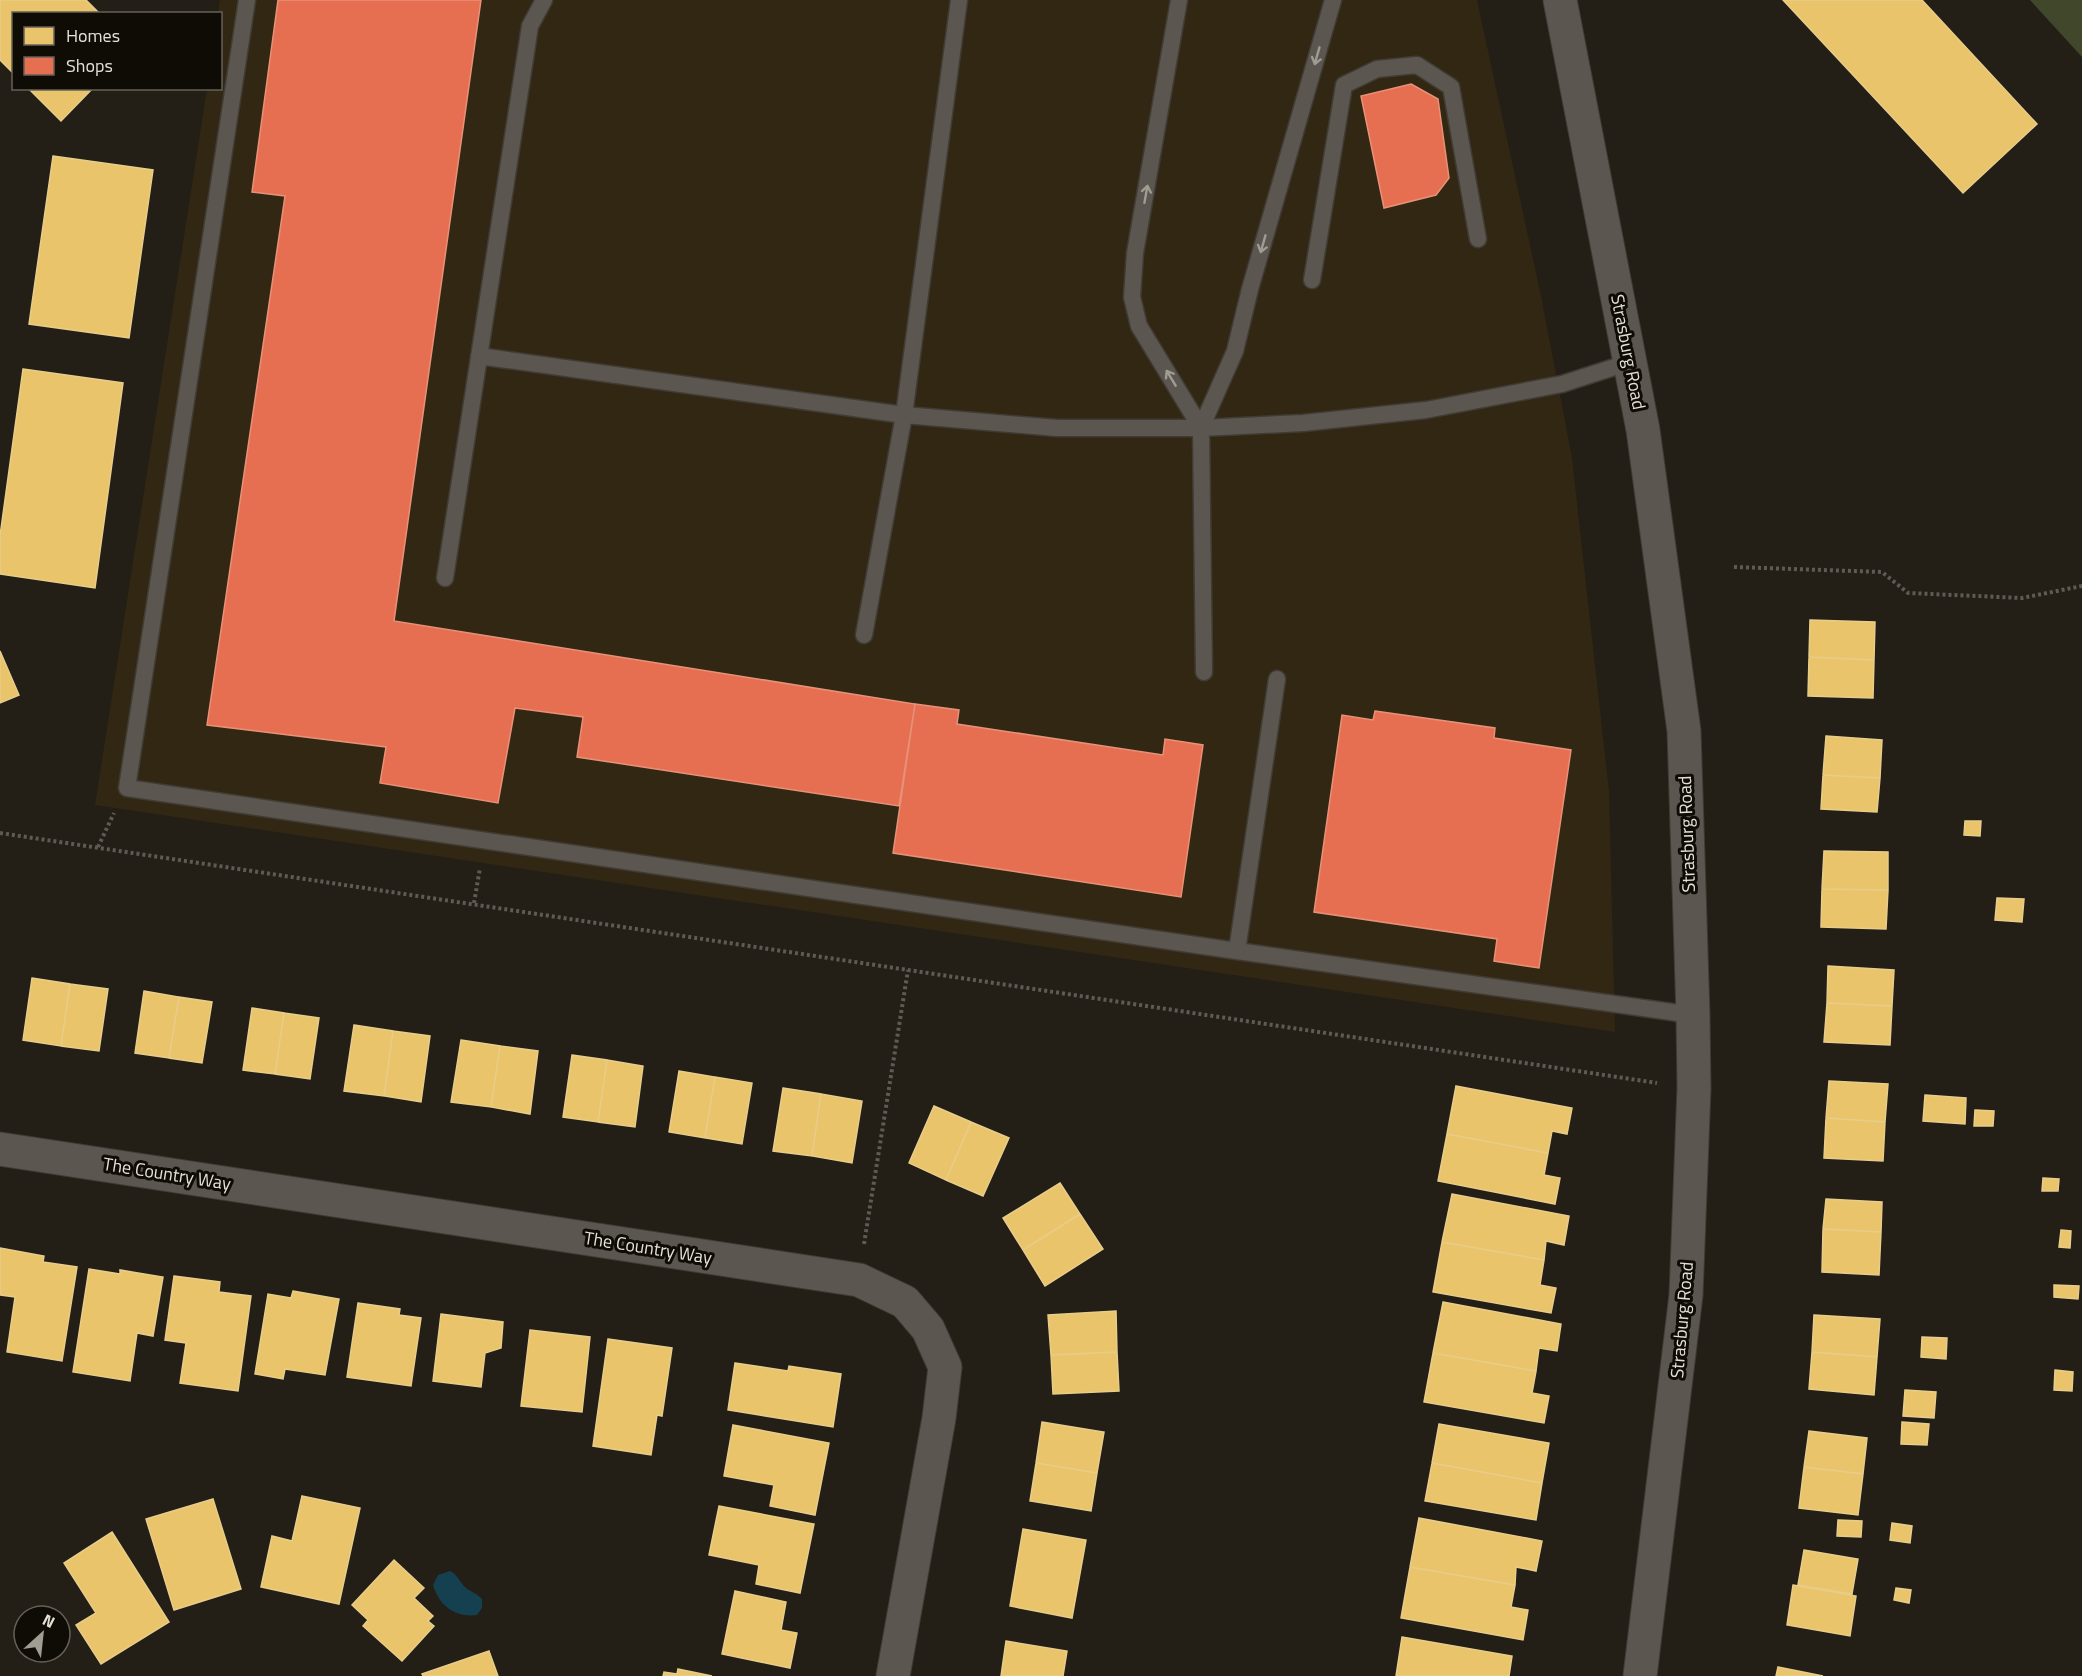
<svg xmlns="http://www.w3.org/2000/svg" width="2082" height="1676" viewBox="0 0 2082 1676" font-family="'Titillium Web',sans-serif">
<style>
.built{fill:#322712}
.green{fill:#40472b}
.water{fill:#15404f}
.homes{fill:#e9c46a;stroke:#e8cd8a;stroke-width:1.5}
.shops{fill:#e76f51;stroke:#e79179;stroke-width:1.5}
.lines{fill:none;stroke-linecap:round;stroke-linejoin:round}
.lane-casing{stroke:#403c35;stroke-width:19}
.street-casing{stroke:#403c35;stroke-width:35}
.secondary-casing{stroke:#403c35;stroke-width:35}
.path{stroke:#5e5b55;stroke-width:4;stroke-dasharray:3 3;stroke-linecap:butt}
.lane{stroke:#5b5750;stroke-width:16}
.street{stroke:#5b5750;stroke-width:33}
.secondary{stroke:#5b5750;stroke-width:33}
.oneway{stroke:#a09c93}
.labels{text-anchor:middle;stroke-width:6;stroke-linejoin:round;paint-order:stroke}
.street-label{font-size:18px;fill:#e6e1d6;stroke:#0f0b05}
</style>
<rect width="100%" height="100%" fill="#231f16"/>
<!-- built -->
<path class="built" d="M220 0H1477L1541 296 1572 458 1609 791 1615 1032 95 805 207 89 220 88V14L218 13Z"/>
<!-- green -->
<path class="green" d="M2030 0H2082V57Z"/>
<!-- water -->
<path class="water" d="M450 1571C459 1575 460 1585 469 1590 474 1593 477 1594 482 1599V1608L477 1615C456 1618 439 1606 433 1585L438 1575Z"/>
<!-- homes -->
<path class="homes" d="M0 0H86L100 14H14V74L0 60Z
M1783 0H1922L2037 124 1963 193Z
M28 88H93L61 121Z
M53 156 153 170 129 338 29 324Z
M23 369 123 383 95 588 0 574V536Z
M1810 620 1875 622 1874 660 1809 657Z
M0 651 19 695 0 703Z
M1809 657 1874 660 1873 698 1808 696Z
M1826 736 1882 740 1880 778 1823 775Z
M1823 775 1880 778 1877 812 1821 809Z
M1965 821H1981L1980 836 1964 835Z
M1824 851 1888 852V890L1822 889Z
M1822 889 1888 890 1886 929 1821 927Z
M1997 898 2024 899 2022 922 1995 920Z
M1828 966 1894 970 1892 1006 1827 1003Z
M32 978 70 984 61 1046 23 1040Z
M70 984 108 989 99 1051 61 1046Z
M144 991 179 997 169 1058 135 1053Z
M179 997 212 1002 202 1063 169 1058Z
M1827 1003 1892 1006 1890 1045 1824 1042Z
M252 1008 284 1013 275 1074 243 1070Z
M284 1013 319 1018 310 1079 275 1074Z
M354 1025 393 1031 384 1096 344 1091Z
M393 1031 430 1036 421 1102 384 1096Z
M461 1040 500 1046 491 1107 451 1102Z
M500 1046 538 1051 530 1114 491 1107Z
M572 1055 607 1060 598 1122 563 1117Z
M607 1060 643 1066 635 1127 598 1122Z
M679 1071 715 1077 705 1138 669 1132Z
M715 1077 752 1083 742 1144 705 1138Z
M1829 1081 1888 1084 1885 1122 1826 1118Z
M1456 1086 1572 1108 1567 1134 1552 1131 1548 1153 1447 1134Z
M783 1088 821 1094 812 1156 773 1151Z
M821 1094 862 1101 852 1163 812 1156Z
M1925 1095 1966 1098 1965 1124 1923 1121Z
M934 1106 971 1122 946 1180 909 1163Z
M1975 1110 1994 1111 1993 1126H1974Z
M1826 1118 1885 1122 1883 1161 1824 1158Z
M971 1122 1009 1138 983 1196 946 1180Z
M1447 1134 1548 1153 1544 1175 1560 1178 1555 1204 1438 1181Z
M2043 1178 2059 1179 2058 1191H2042Z
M1060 1183 1080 1214 1023 1250 1003 1218Z
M1452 1194 1569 1216 1564 1245 1546 1241 1544 1260 1442 1242Z
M1826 1199 1882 1202 1881 1232 1823 1229Z
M1080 1214 1103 1249 1045 1286 1023 1250Z
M1823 1229 1881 1232 1879 1275 1822 1272Z
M2061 1230 2071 1231 2070 1248 2059 1247Z
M1442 1242 1544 1260 1540 1285 1556 1288 1551 1313 1433 1292Z
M0 1248 44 1256 43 1262 77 1267 62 1361 7 1352 15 1297 0 1295Z
M89 1269 120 1274V1270L163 1277 153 1336 137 1333 130 1381 73 1372Z
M174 1276 220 1282 219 1292 251 1296 238 1391 180 1383 186 1343 165 1340Z
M2054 1285 2079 1286 2078 1299 2054 1297Z
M293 1291 339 1299 325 1375 285 1369 283 1379 255 1374 268 1294 291 1298Z
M1443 1302 1561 1324 1557 1351 1539 1348 1536 1371 1433 1353Z
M358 1303 400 1309 399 1315 421 1318 411 1386 347 1377Z
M1116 1311 1117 1352 1051 1355 1048 1315Z
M441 1314 503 1322 501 1348 485 1353 481 1387 433 1381Z
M1814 1315 1880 1319 1877 1357 1812 1352Z
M530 1330 590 1337 582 1412 521 1406Z
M1922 1337 1947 1338 1946 1359 1921 1357Z
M608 1339 672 1348 662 1416 657 1415 651 1455 593 1446Z
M1117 1352 1119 1391 1053 1394 1051 1355Z
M1812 1352 1877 1357 1874 1395 1809 1389Z
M1433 1353 1536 1371 1532 1393 1549 1396 1544 1423 1424 1402Z
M735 1363 788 1371 789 1366 841 1374 833 1427 728 1410Z
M2055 1370 2073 1372 2072 1391 2054 1390Z
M1905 1390 1936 1392 1934 1418 1903 1416Z
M1042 1422 1104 1432 1097 1473 1036 1463Z
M1902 1422 1929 1424 1927 1445 1901 1444Z
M1439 1424 1549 1443 1542 1483 1432 1463Z
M733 1425 829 1443 815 1515 770 1506 774 1485 724 1476Z
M1809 1431 1867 1438 1863 1474 1804 1467Z
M1036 1463 1097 1473 1091 1511 1030 1501Z
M1432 1463 1542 1483 1536 1520 1425 1501Z
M1804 1467 1863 1474 1858 1515 1799 1508Z
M302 1496 360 1508 339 1604 261 1587 272 1536 292 1541Z
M213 1499 241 1589 174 1610 146 1519Z
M719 1506 814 1524 800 1593 756 1584 759 1565 709 1555Z
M1419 1518 1542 1541 1536 1571 1516 1567 1515 1585 1410 1567Z
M1838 1520 1862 1521 1861 1537 1837 1536Z
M1892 1523 1912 1526 1910 1543 1890 1540Z
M1023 1529 1086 1540 1072 1618 1010 1606Z
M112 1532 169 1622 101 1664 76 1625 96 1613 64 1563Z
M1804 1550 1858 1559 1852 1594 1798 1585Z
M394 1560 424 1588 414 1598 433 1616 428 1621 434 1626 402 1661 363 1626 368 1620 352 1605Z
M1410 1567 1515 1585 1511 1607 1528 1610 1523 1640 1401 1618Z
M1793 1585 1856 1596 1850 1636 1787 1625Z
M1896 1588 1911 1590 1909 1603 1894 1600Z
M735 1591 786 1602 781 1630 797 1633 790 1668 722 1654Z
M1402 1637 1512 1656 1509 1676H1396Z
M1006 1641 1067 1651 1063 1676H1001Z
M489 1651 498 1676H423L422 1674Z
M1778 1667 1823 1676H1776Z
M678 1669 712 1676H663L664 1672 677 1674Z"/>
<!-- shops -->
<path class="shops" d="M278 0H481L394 621 915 704 899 806 577 757 583 717 515 708 498 803 380 783 386 747 207 725 285 196 252 192Z
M1411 84 1438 99 1449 178 1436 195 1384 208 1361 96Z
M915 704 959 710 957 724 1163 755 1165 739 1203 745 1181 897 893 853Z
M1375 711 1495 728 1494 738 1571 750 1539 968 1494 961 1497 939 1314 912 1342 715 1373 720Z"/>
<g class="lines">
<defs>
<path id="lane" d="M247 0 127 788 1237 951 1693 1015
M1179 0 1135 253 1132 297 1139 326 1201 428
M1312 280 1344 85 1377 69 1417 65 1451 87 1478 239
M479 356 904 415 1057 428H1201L1303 423 1426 410 1562 384 1630 362
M445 578 530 26 544 0
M864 635 904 415 959 0
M1204 672 1201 428 1235 351 1250 289 1333 0
M1237 951 1277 679"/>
<path id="street" d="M0 1149 859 1280 905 1302 928 1329 945 1367 939 1418 893 1676"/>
<path id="secondary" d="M1560 0 1643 430 1684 731 1693 1015 1694 1088 1686 1295 1640 1676"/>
</defs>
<!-- lane casing -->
<use href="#lane" class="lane-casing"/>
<!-- street casing -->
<use href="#street" class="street-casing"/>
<!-- secondary casing -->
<use href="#secondary" class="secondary-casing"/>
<!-- path -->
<path class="path" d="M1734 567 1882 572 1908 593 2022 598 2082 586
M0 833 1657 1083
M98 847 114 813
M474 903 480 868
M864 1244 908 970"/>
<!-- lane -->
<use href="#lane" class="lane"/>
<!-- street -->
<use href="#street" class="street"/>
<!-- secondary -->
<use href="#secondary" class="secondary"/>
</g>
<!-- one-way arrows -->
<defs><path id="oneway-shaft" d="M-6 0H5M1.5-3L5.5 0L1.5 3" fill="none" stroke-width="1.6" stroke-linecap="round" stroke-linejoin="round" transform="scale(1.5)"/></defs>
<g class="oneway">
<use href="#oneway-shaft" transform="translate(1317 56) rotate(106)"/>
<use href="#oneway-shaft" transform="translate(1146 194) rotate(-80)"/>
<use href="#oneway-shaft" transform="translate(1263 244) rotate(106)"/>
<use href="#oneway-shaft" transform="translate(1171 378) rotate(-121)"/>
</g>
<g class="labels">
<!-- street labels -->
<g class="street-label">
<text transform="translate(1628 352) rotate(79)" y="6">Strasburg Road</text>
<text transform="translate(1687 834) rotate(-92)" y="6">Strasburg Road</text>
<text transform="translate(167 1174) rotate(9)" y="6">The Country Way</text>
<text transform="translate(648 1248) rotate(9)" y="6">The Country Way</text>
<text transform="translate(1682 1320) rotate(-85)" y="6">Strasburg Road</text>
</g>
</g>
<!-- legend -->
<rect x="12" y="12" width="210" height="78" fill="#0f0b05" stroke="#656159" stroke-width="1.5"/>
<rect x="24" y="27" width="30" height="18" fill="#e9c46a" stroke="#656159" stroke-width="1.5"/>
<text x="66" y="42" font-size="18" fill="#e6e1d6">Homes</text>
<rect x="24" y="57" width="30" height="18" fill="#e76f51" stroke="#656159" stroke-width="1.5"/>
<text x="66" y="72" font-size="18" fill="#e6e1d6">Shops</text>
<!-- north arrow -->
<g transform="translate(42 1634) rotate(27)"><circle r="28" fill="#0f0b05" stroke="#656159" stroke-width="1.5"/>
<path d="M0-4.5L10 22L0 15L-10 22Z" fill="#a29d93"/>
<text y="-9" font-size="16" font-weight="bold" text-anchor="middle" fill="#e6e1d6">N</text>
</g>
</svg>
